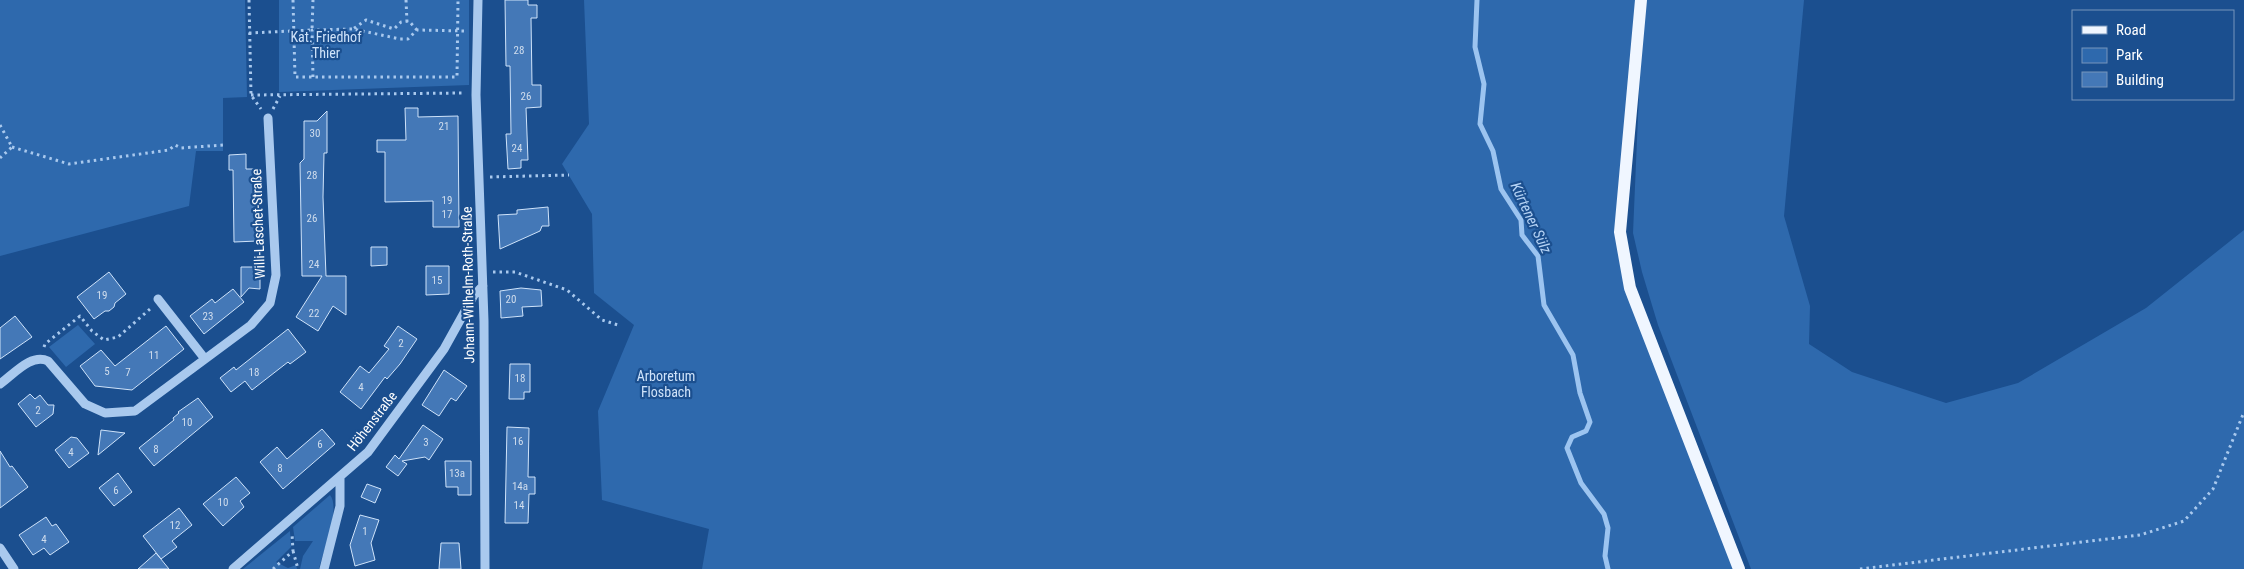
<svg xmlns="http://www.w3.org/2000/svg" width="2244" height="569" viewBox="0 0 2244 569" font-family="'Roboto Condensed',sans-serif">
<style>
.green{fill:#2e69ad}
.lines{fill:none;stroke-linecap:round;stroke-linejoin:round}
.stream{stroke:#9cc4f0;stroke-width:5}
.building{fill:#4478b7;stroke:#cfe3fa}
.path{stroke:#a9c9ee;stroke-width:3;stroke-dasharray:2.5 4;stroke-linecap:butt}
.minor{stroke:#a9c9ee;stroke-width:9}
.major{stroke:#f0f6ff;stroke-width:12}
.labels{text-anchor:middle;stroke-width:4.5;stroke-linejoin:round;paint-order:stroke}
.number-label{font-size:11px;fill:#d0dded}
.park-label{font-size:14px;fill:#cfe3fa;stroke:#1b4f8f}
.street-label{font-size:14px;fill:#fff;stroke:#1b4f8f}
.water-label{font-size:15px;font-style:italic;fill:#b5d3f5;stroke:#1b4f8f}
</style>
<rect width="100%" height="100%" fill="#1b4f8f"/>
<!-- green -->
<path class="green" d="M0 0H245L247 97 223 98V151H196L189 206 0 256Z
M279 0H469V85L279 92Z
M584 0H1638L1616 233 1733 569H702L709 529 602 500 598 411 634 325 594 293 592 214 562 164 589 124Z
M1643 0H1804L1784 216 1810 306 1809 344 1852 372 1946 403 2018 383 2146 308 2244 230V569H1751L1658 325 1642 272 1633 233Z
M78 325 95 344 66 367 49 347Z
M330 495C341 508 323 552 319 569H300L303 556 313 541H295L293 527Z
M290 531 291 547 276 562 288 568 296 565 297 569H243Z"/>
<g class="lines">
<!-- stream -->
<path class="stream" d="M1477 0 1475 47 1484 84 1480 124 1493 151 1501 189 1521 220 1522 235 1538 256 1544 305 1573 355 1580 393 1590 422 1586 431 1572 437 1567 448 1581 483 1604 514 1608 528 1605 556 1608 569"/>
</g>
<!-- building -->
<path class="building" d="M505 0H528V5H537V18H531L532 85H541V107L526 108 528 160H521V168L508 169 506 134H511L510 66H506Z
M405 108H418V117L458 116 459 227H433V201L385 202V152H377V140H406Z
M327 111V153H324L323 197 326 276H346V315L333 306 318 331 296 317 322 276H302L300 163 304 159V121H317Z
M246 154V169H257L258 241 234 242 233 170H229V155Z
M548 207 549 226H542L540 231 500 249 498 215 517 214V210Z
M371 247H387V265L371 266Z
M426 266H449V294L426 295Z
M241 267H260V289L249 288 241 297Z
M109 272 126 294 115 303 114 307 109 311H105L94 319 77 297Z
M521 288 541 290 542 306 522 307 523 316 501 318 500 291Z
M233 289 244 302 204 334 190 316 212 299 215 303Z
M15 316 32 337 0 359V328Z
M166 326 184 349 132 390 95 386 80 366 101 350 115 366Z
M398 326 417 339 400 364 387 379 385 377 361 409 340 392 360 366 369 373 389 349 384 346Z
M288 329 306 352 290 364 288 362 252 390 245 381 231 392 220 378 234 367 236 370Z
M510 364H530V392H524V399H509Z
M444 370 467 386 456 401 451 398 439 416 422 405Z
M30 394 35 399 40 395 48 405H54L53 414 36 427 18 404Z
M198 398 213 417 154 466 139 448 174 420 173 418 179 413 178 412Z
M423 425 443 439 429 460 425 457 402 461 407 464 398 476 386 467 395 455 399 459Z
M507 427 529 428 528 477H535V494H529L528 523H505Z
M322 429 335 444 283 489 260 462 277 447 287 459Z
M101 430 125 433 98 455Z
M71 437 77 438 89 453 69 468 55 450Z
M0 451 10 467 12 466 28 487 0 508Z
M445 461H471V495H458V487H446Z
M118 473 132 492 114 506 99 488Z
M236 477 250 493 240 501 244 507 223 526 203 504Z
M367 484 381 489 375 503 361 497Z
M179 508 192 525 172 541 177 547 161 559 143 536Z
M360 515 379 520 371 543 375 560 355 566 350 545Z
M46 517 52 526 56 524 69 542 50 555 44 548 33 555 19 535Z
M441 543H459L461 569H439Z
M156 553 169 569H138Z"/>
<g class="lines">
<!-- path -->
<path class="path" d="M249 0 251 95 261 109
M293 0 295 77H457L458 0
M406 0 407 22
M417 30 409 21 401 22 394 29 366 20 353 29 400 39H408L417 30 467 31
M249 33 312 30 313 0
M313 77 312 30 353 29
M251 95 465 93
M273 109 280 96
M0 125 12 147 0 158
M12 147 69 164 169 150 175 145 181 148 223 145
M490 177 569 175
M493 272H515L567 290 602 320 618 325
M44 347 45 344 80 316 92 331 104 340 118 337 150 309
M293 551 298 569
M273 569 293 551 292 534
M1860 569 2140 535 2184 521 2213 489 2244 412"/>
<!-- minor -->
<path class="minor" d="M478 0 476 95 484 321 485 569
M158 299 205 359
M0 384C14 374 31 353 48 361L85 404 105 413 135 411 251 325 270 303 276 275 268 118
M0 548 14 569
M233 569 368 452 444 349 474 295 483 286
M324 569 340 506V477"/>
<!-- major -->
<path class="major" d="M1641 0 1620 232 1630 288 1739 569"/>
</g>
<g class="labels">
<!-- number labels -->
<g class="number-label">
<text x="519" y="54">28</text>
<text x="526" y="100">26</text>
<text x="444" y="130">21</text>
<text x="315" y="137">30</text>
<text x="517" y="152">24</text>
<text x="312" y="179">28</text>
<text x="447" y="204">19</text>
<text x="447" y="218">17</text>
<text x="312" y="222">26</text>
<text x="314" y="268">24</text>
<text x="437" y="284">15</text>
<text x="102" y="299">19</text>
<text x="511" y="303">20</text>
<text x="314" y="317">22</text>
<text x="208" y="320">23</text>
<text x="401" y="347">2</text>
<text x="154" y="359">11</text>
<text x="107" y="375">5</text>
<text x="128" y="376">7</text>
<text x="254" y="376">18</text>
<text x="520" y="382">18</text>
<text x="361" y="391">4</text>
<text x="38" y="414">2</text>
<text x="187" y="426">10</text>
<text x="518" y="445">16</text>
<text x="426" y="446">3</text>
<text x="320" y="448">6</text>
<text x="156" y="453">8</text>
<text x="71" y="456">4</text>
<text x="280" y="472">8</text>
<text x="457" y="477">13a</text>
<text x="520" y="490">14a</text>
<text x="116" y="494">6</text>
<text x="223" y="506">10</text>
<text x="519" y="509">14</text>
<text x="175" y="529">12</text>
<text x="365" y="535">1</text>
<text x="44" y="543">4</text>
</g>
<!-- park labels -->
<g class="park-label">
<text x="326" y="42">Kat. Friedhof<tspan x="326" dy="16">Thier</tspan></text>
<text x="666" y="381">Arboretum<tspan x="666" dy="16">Flosbach</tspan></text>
</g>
<!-- street labels -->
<g class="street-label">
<text transform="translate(258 224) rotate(-92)" y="5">Willi-Laschet-Straße</text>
<text transform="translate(468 285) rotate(-91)" y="5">Johann-Wilhelm-Roth-Straße</text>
<text transform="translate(372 421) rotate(-52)" y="5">Höhenstraße</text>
</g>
<!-- water labels -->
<g class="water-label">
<text transform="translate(1531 218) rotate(65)" y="5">Kürtener Sülz</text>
</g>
</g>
<!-- legend -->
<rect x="2072" y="10" width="162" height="90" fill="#1b4f8f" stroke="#7695bc"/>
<rect x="2082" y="26" width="25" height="8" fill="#f0f6ff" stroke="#7695bc"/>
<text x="2116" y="35" font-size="15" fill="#ffffff">Road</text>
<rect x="2082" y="48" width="25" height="15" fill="#2e69ad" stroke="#7695bc"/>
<text x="2116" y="60" font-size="15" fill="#ffffff">Park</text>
<rect x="2082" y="72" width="25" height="15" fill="#4478b7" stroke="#7695bc"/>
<text x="2116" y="85" font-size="15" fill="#ffffff">Building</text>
</svg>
